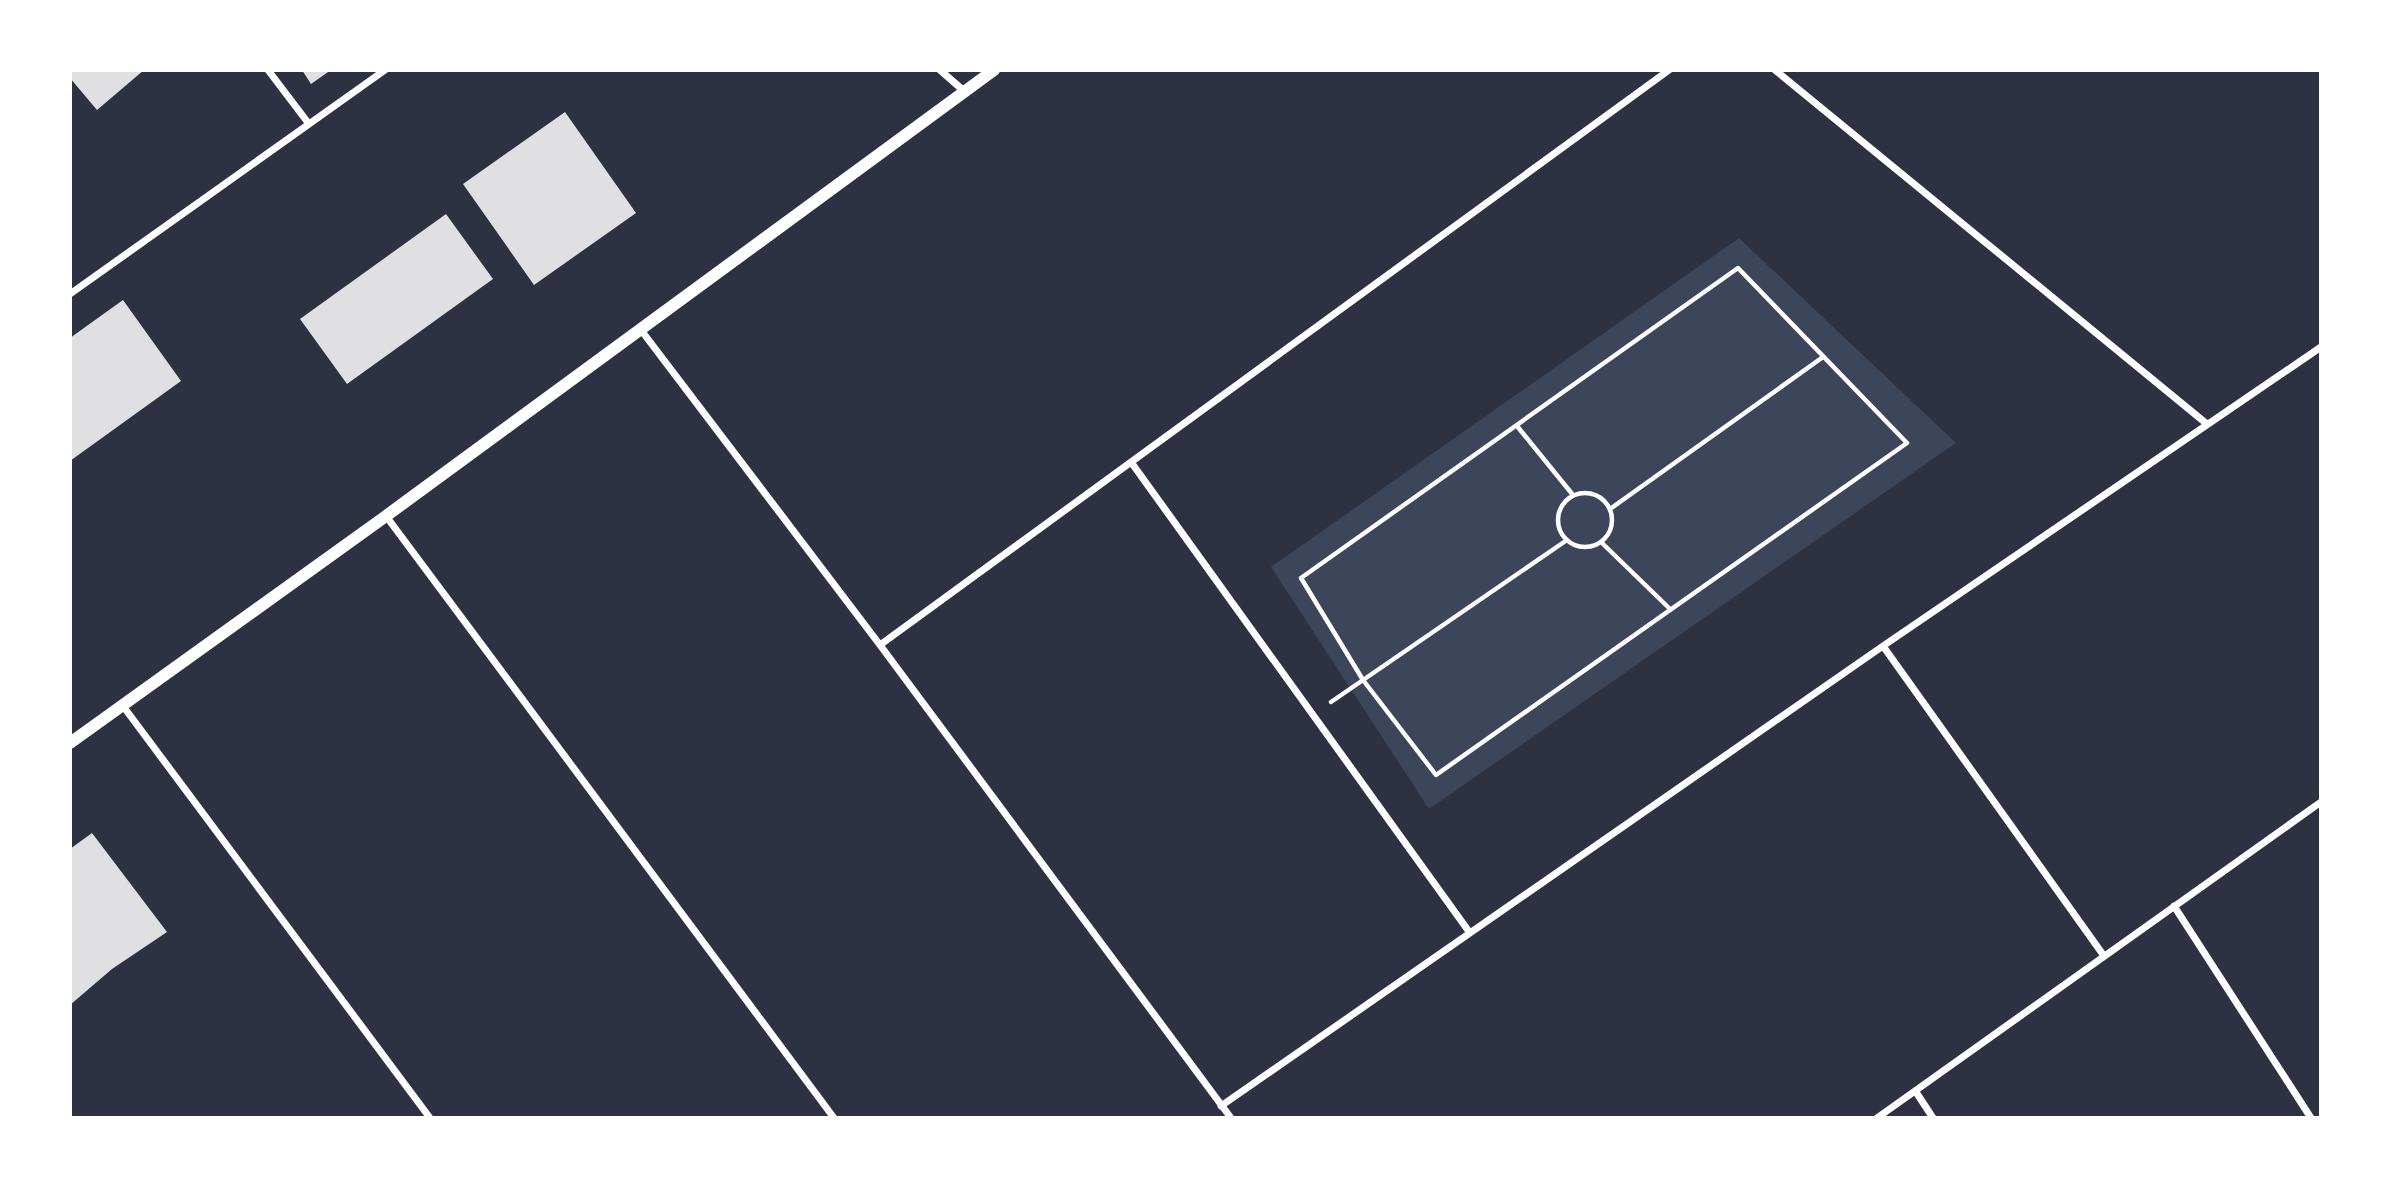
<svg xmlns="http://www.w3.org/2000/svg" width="2391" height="1188" viewBox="0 0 2391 1188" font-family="'Fira Sans Condensed',sans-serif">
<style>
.green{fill:#3c4559}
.building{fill:#e0e0e3}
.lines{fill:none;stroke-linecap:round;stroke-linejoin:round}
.path{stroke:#fff;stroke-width:4.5}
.minor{stroke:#fff;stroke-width:7}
.tertiary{stroke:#fff;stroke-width:12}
</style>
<rect width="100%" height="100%" fill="#2d3142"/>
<!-- green -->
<path class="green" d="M1739 238 1956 443 1429 809 1271 567Z"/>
<!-- building -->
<path class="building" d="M70 70H144L97 110 70 78Z
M302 70H331L311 84Z
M565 112 636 213 534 285 463 184Z
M446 214 493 279 347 384 300 319Z
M123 300 181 381 70 461V338Z
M92 833 167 932 112 969 70 1005V849Z"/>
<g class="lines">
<!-- path -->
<path class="path" d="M1738 268 1907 443 1436 775 1363 680 1301 578Z
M1517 426 1573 495
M1558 520a27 27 0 1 1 54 0a27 27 0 1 1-54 0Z
M1610 509 1823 357
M1601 542 1670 609
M1331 702 1567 540"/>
<!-- minor -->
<path class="minor" d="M268 70 309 124
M940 70 964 91
M1775 70 2207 424
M70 294 385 70
M641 330 880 645 1231 1118
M1131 462 1470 933
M386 516 834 1118
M880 645 1669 70
M1883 646 2104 956
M123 706 430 1118
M2174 906 2311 1118
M1916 1092 1933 1118
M1221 1106 1883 646 2321 347
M1877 1118 2321 802"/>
<!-- tertiary -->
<path class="tertiary" d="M70 743 386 516 994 70"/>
</g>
<!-- border -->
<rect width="2391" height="1188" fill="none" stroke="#ffffff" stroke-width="144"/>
</svg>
